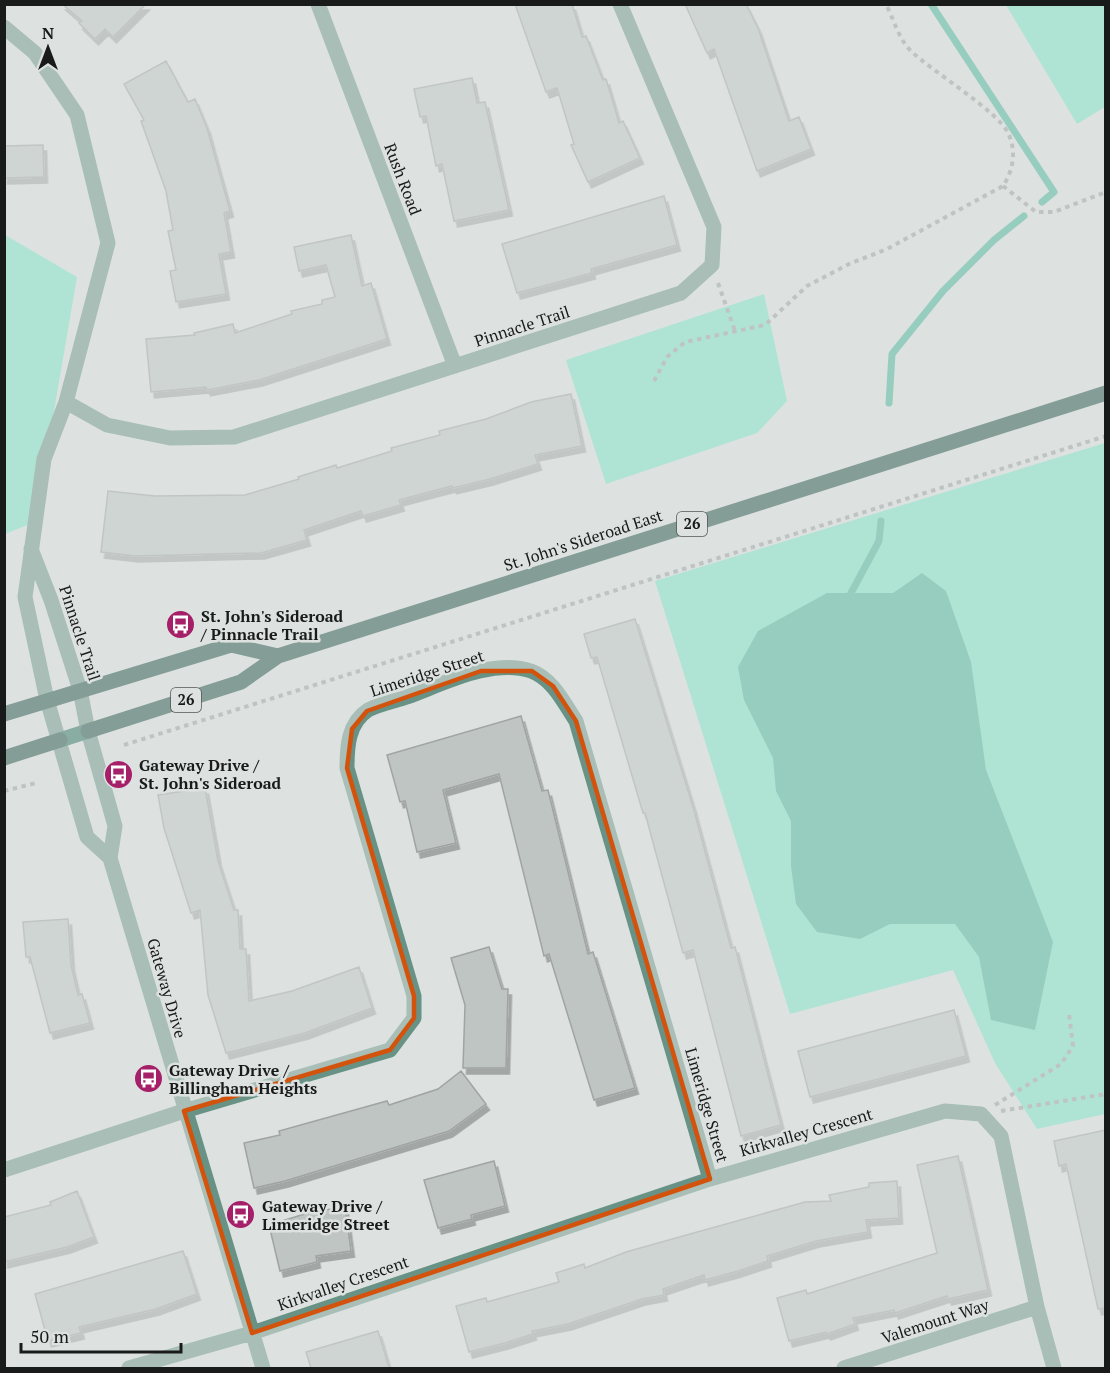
<svg xmlns="http://www.w3.org/2000/svg" width="1110" height="1373" viewBox="0 0 1110 1373" font-family="'PT Serif',serif">
<style>
.green{fill:#78e6c6}
.water{fill:#42b497}
.lines{fill:none;stroke-linecap:round;stroke-linejoin:round}
.stream{stroke:#42b497;stroke-width:7}
.building{fill:#bfc5c3;stroke:#a0a5a4;stroke-width:1.5;filter:url(#shadow)}
.path{stroke:#9ca09e;stroke-width:4;stroke-dasharray:4.5 4.5;stroke-linecap:butt}
.street{stroke:#689285;stroke-width:15}
.secondary{stroke:#256c59;stroke-width:15}
.primary{stroke:#1a4a3d;stroke-width:15}
.marked{fill:none;stroke:#d3530d;stroke-width:4.5;stroke-linejoin:round}
.labels{text-anchor:middle;stroke-width:5;stroke-linejoin:round;paint-order:stroke}
.shield{fill:#dde2e0;stroke:#545655;stroke-width:1.5}
.shield-label{font-size:15px;font-weight:bold;fill:#191a1a}
.street-label{font-size:16px;fill:#191a1a;stroke:#dde2e0}
.poi-label{font-size:16px;font-weight:bold;fill:#191a1a;stroke:#dde2e0;text-anchor:start}
</style>
<defs>
<filter id="shadow"><feDropShadow dx="3.5" dy="6" stdDeviation="0" flood-color="#0004"/></filter>
</defs>
<rect width="100%" height="100%" fill="#dde2e0"/>
<!-- green -->
<path class="green" d="M1006 5H1105V107L1077 124Z
M5 235 77 277 35 522 5 534Z
M764 294 787 401 757 433 606 484 566 360Z
M1105 443V1114L1037 1129 995 1063 953 970 790 1014 655 581Z"/>
<!-- water -->
<path class="water" d="M922 573 946 591 971 662 986 770 1053 942 1035 1030 991 1020 979 957 955 924H890L860 939 817 932 796 904 791 866V821L776 791 773 758 744 700 738 667 758 631 827 593H893Z"/>
<g class="lines">
<!-- stream -->
<path class="stream" d="M931 4 1054 192 1042 202
M889 403 892 354 943 291 994 240 1024 216
M851 593 879 541 881 521"/>
</g>
<!-- building -->
<path class="building" d="M62 4H146L113 37 105 29 95 39 79 23 82 21Z
M515 4H572L582 37 586 36 603 80 606 79 619 123 623 121 640 158 588 182 571 145 574 144 557 88 546 92Z
M685 4H746L758 28 789 121 799 117 811 149 757 171 714 49 707 53Z
M166 61 188 102 195 99 207 128 230 211 224 213 231 252 219 254 226 294 176 302 170 271 176 270 168 231 173 230 166 191 141 121 144 120 124 84Z
M472 78 477 103 485 102 509 210 454 221 442 164 436 166 426 116 420 117 414 89Z
M43 145 44 177 4 178V146Z
M664 196 677 245 591 269 592 273 517 293 502 244Z
M351 235 362 286 371 283 387 339 259 380 207 390 206 387 151 392 146 339 195 335 194 333 233 324 235 333 292 314 291 311 322 304V300L335 297 326 265 299 271 294 247Z
M571 394 582 446 535 455 538 464 490 479 453 488 452 486 399 500 401 505 363 516 361 511 304 530 307 540 261 553 135 556 101 552 108 491 155 496 245 495 299 479 298 477 336 465 337 468 392 451 391 448 440 435 439 431 486 419 531 402Z
M635 619 693 807 731 948 735 947 781 1125 741 1136 693 950 683 953 645 813H643L597 657 591 658 584 634Z
M521 716 542 791 548 790 588 954 593 952 635 1088 594 1100 549 954 544 956 499 774 443 790 456 843 417 852 405 801 400 802 387 755Z
M205 788 218 861 234 910H238L240 949H246L249 1001 292 991 359 967 372 1008 305 1033 226 1053 208 995 200 910 191 913 164 828 158 795Z
M68 919 71 965 78 995 82 994 90 1023 50 1033 30 957H26L23 922Z
M489 947 502 989H508L506 1068H463L465 1005 451 958Z
M954 1010 966 1056 810 1097 798 1051Z
M461 1071 486 1104 449 1131 285 1181 254 1188 244 1143 280 1135 279 1131 387 1101 389 1105 438 1089Z
M1106 1130V1308L1098 1309 1066 1164 1059 1166 1054 1141Z
M958 1156 988 1290 948 1299 947 1296 895 1313 894 1310 853 1318 855 1324 827 1334 826 1332 789 1341 777 1298 806 1290 807 1294 937 1253 917 1165Z
M494 1161 505 1206 471 1215 472 1219 438 1228 424 1180Z
M897 1181 899 1218 866 1220 868 1232 816 1241 767 1256 768 1261 738 1271 705 1280 704 1275 663 1289 664 1295 642 1299 568 1324 532 1331 533 1334 505 1343 469 1352 456 1306 486 1298 487 1302 559 1282 556 1273 584 1264 585 1268 626 1252 690 1234 805 1202 831 1201 829 1195 869 1187V1183Z
M77 1191 94 1237 67 1247 4 1262V1217L51 1205 50 1202Z
M345 1207 351 1251 316 1256 317 1262 280 1271 269 1225 311 1212Z
M183 1251 197 1294 156 1309 79 1327 81 1333 48 1341 35 1294Z
M378 1331 389 1368H311L306 1352Z"/>
<g class="lines">
<!-- path -->
<path class="path" d="M1003 186 1036 212H1054L1106 192
M718 283 735 331
M654 381 667 357 685 342 765 325 807 286 849 264 887 249 1003 186C1013 171 1017 151 1008 133 998 111 931 71 910 50 899 39 893 18 886 4
M124 745 1106 436
M4 791 36 783
M995 1105 1061 1064 1073 1046 1069 1014
M1001 1111 1106 1094"/>
<!-- street -->
<path class="street" d="M318 4 455 366
M4 27 35 53 77 115 108 243 66 402 107 425 170 438 234 437 681 293 712 265 714 227 620 4
M66 402 44 459 25 597 47 700 87 837 110 858
M31 549 51 600 80 690 88 731 115 826 110 858 263 1368
M4 1170 184 1111 390 1050 414 1018V996L347 768C347 747 348 723 368 710 379 704 395 701 407 697 443 684 492 658 531 671 553 679 564 703 576 721L710 1179
M129 1368 252 1333 710 1179 945 1111 981 1114 1001 1136 1037 1307 1054 1368
M844 1368 1037 1307"/>
<!-- secondary -->
<path class="secondary" d="M60 740 88 731"/>
<!-- primary -->
<path class="primary" d="M4 714 231 645 278 656
M88 731 241 682 278 656 1106 393
M4 758 60 740"/>
</g>
<!-- marked area -->
<path d="M0 0H1110V1373H0ZM481 671H532L553 686 576 721 710 1179 252 1333 184 1111 390 1050 414 1018V996L347 768 352 729 367 711Z" fill="#dde2e0" fill-opacity=".55" fill-rule="evenodd"/>
<path class="marked" d="M481 671H532L553 686 576 721 710 1179 252 1333 184 1111 390 1050 414 1018V996L347 768 352 729 367 711Z"/>
<!-- icons -->
<defs>
<symbol id="bus-disc" viewBox="-11 -11 22 22"><circle r="9.5" fill="#a51f69" stroke="#dde2e0"/><path d="M-5-6H5V4H4V6H2V4H-2V6H-4V4H-5ZM-3.5-4V0h7V-4ZM-3.5 1.2v1.5H-2V1.2ZM2 1.2v1.5H3.5V1.2Z" fill="#fff"/></symbol>
</defs>
<g fill-rule="evenodd">
<use href="#bus-disc" x="164" y="608" width="33" height="33"/>
<use href="#bus-disc" x="102" y="758" width="33" height="33"/>
<use href="#bus-disc" x="132" y="1062" width="33" height="33"/>
<use href="#bus-disc" x="224" y="1198" width="33" height="33"/>
</g>
<g class="labels">
<!-- shield labels -->
<g class="shield">
<rect x="677" y="512" width="30" height="24" rx="4.5"/>
<rect x="171" y="688" width="30" height="24" rx="4.5"/>
</g>
<g class="shield-label">
<text x="692" y="529">26</text>
<text x="186" y="705">26</text>
</g>
<!-- street labels -->
<g class="street-label">
<text transform="translate(403 179) rotate(69)" y="6">Rush Road</text>
<text transform="translate(522 326) rotate(-18)" y="6">Pinnacle Trail</text>
<text transform="translate(583 540) rotate(-18)" y="6">St. John's Sideroad East</text>
<text transform="translate(80 633) rotate(72)" y="6">Pinnacle Trail</text>
<text transform="translate(427 673) rotate(-18)" y="6">Limeridge Street</text>
<text transform="translate(167 988) rotate(74)" y="6">Gateway Drive</text>
<text transform="translate(707 1105) rotate(74)" y="6">Limeridge Street</text>
<text transform="translate(806 1132) rotate(-16)" y="6">Kirkvalley Crescent</text>
<text transform="translate(343 1283) rotate(-19)" y="6">Kirkvalley Crescent</text>
<text transform="translate(935 1321) rotate(-18)" y="6">Valemount Way</text>
</g>
<!-- poi labels -->
<g class="poi-label">
<text x="201" y="622">St. John's Sideroad<tspan x="201" dy="18">/ Pinnacle Trail</tspan></text>
<text x="139" y="771">Gateway Drive /<tspan x="139" dy="18">St. John's Sideroad</tspan></text>
<text x="169" y="1076">Gateway Drive /<tspan x="169" dy="18">Billingham Heights</tspan></text>
<text x="262" y="1212">Gateway Drive /<tspan x="262" dy="18">Limeridge Street</tspan></text>
</g>
</g>
<!-- border -->
<rect width="1110" height="1373" fill="none" stroke="#191a1a" stroke-width="12"/>
<!-- north arrow -->
<g transform="translate(48 48)" stroke="#dde2e0" stroke-width="4.5" paint-order="stroke">
<path d="M0-4.5L10 22L0 15L-10 22Z" fill="#191a1a"/>
<text y="-9" font-size="16" font-weight="bold" text-anchor="middle" fill="#191a1a">N</text>
</g>
<!-- scale -->
<path d="M21 1343v9h160v-9" fill="none" stroke="#191a1a" stroke-width="3"/>
<text x="30" y="1343" font-size="18" fill="#191a1a" stroke="#dde2e0" stroke-width="4.5" paint-order="stroke">50 m</text>
</svg>
